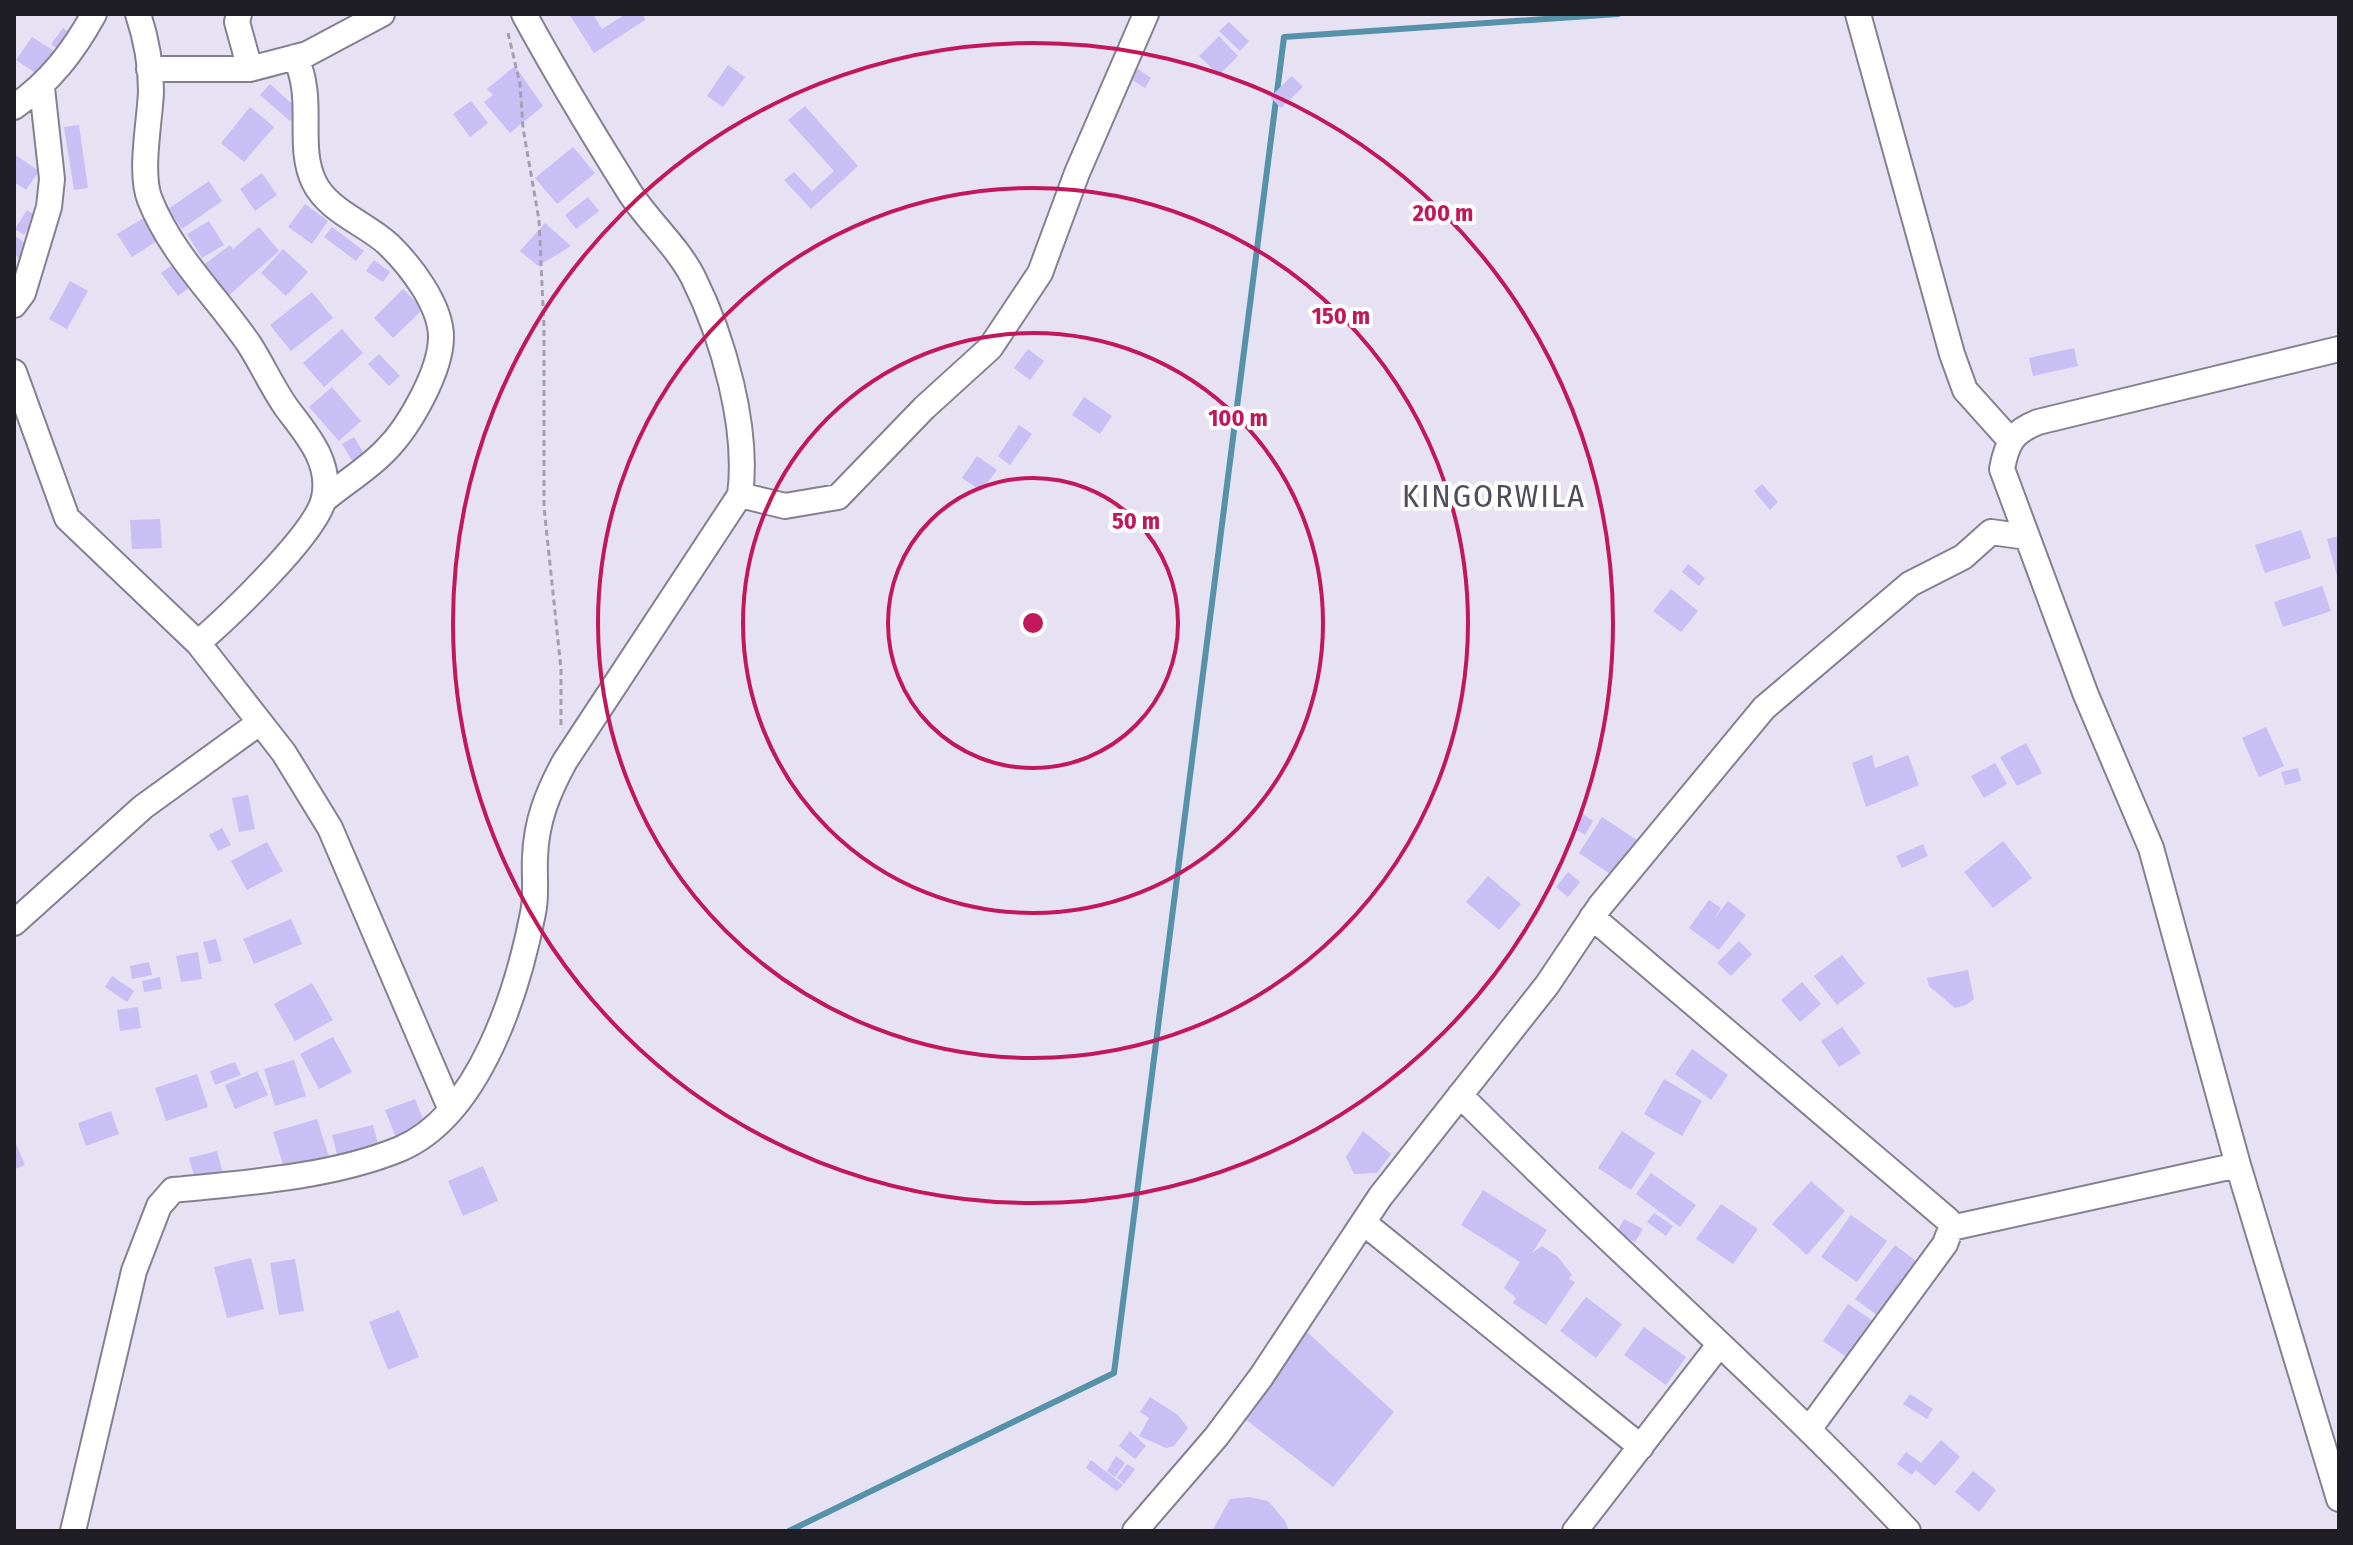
<svg xmlns="http://www.w3.org/2000/svg" width="2353" height="1545" viewBox="0 0 2353 1545" font-family="'Fira Sans Condensed',sans-serif">
<style>
.lines{fill:none;stroke-linecap:round;stroke-linejoin:round}
.stream{stroke:#5591a9;stroke-width:6}
.building{fill:#c8bff5}
.minor-casing{stroke:#858091;stroke-width:28}
.path{stroke:#a49fae;stroke-width:3;stroke-dasharray:6 4;stroke-linecap:butt}
.minor{stroke:#fff;stroke-width:24}
.ring{fill:none;stroke:#c2185b;stroke-width:4}
.labels{text-anchor:middle;stroke-width:8;stroke-linejoin:round;paint-order:stroke}
.quarter-label{font-size:32px;letter-spacing:2px;fill:#514c5c;stroke:#fff}
.centre{fill:#c2185b;stroke:#fff;stroke-width:4}
.ring-label{font-size:24px;text-anchor:middle;font-weight:bold;fill:#c2185b;stroke:#fff;stroke-width:8;stroke-linejoin:round;paint-order:stroke}
</style>
<rect width="100%" height="100%" fill="#e7e1f4"/>
<g class="lines">
<!-- stream -->
<path class="stream" d="M789 1531 1114 1373 1284 37 1618 14"/>
</g>
<!-- building -->
<path class="building" d="M569 14H593L602 29 626 14H643L645 20 594 53Z
M1229 22 1249 41 1240 51 1219 31Z
M63 28 74 36 62 53 51 44Z
M1219 36 1238 56 1219 75 1199 56Z
M32 37 62 56 46 80 16 60Z
M728 65 745 77 723 107 707 96Z
M515 66 543 106 510 133 484 102 493 95 487 89Z
M1138 69 1151 78 1145 88 1131 79Z
M1292 76 1303 87 1281 108 1270 97Z
M270 84 300 111 290 121 260 95Z
M471 101 488 123 470 137 453 114Z
M805 106 858 166 811 209 784 180 794 172 812 191 834 171 788 120Z
M250 107 274 127 244 162 221 143Z
M79 125 88 188 74 190 64 127Z
M573 147 595 173 557 204 535 178Z
M14 154 39 171 26 190 14 182Z
M262 173 277 195 255 211 240 189Z
M209 181 222 201 182 229 168 209Z
M588 197 599 211 576 229 565 215Z
M305 204 328 221 312 244 288 227Z
M27 210 36 216 24 235 15 229Z
M157 210 171 232 132 257 117 234Z
M209 221 224 245 202 258 187 234Z
M545 223 571 246 538 266 520 251Z
M259 227 279 251 227 297 202 266 230 245 233 249Z
M332 227 364 251 356 261 324 237Z
M14 235 31 248 21 260 14 254Z
M283 249 308 272 286 296 261 273Z
M181 259 197 282 178 296 161 273Z
M374 260 390 272 383 282 366 271Z
M70 281 88 291 67 329 49 319Z
M403 289 423 309 393 338 374 318Z
M312 292 333 318 291 351 270 325Z
M342 329 363 353 324 387 303 363Z
M2074 348 2078 366 2033 376 2029 358Z
M1028 349 1044 361 1030 380 1014 368Z
M379 354 400 376 389 386 368 364Z
M332 387 361 421 339 441 309 407Z
M1084 397 1112 416 1100 434 1072 415Z
M1019 425 1032 434 1010 465 998 456Z
M354 437 373 469 361 476 342 444Z
M977 456 997 470 981 491 962 478Z
M1762 484 1778 502 1770 510 1754 491Z
M160 519 162 548 132 549 130 520Z
M2301 530 2311 558 2265 573 2255 545Z
M2339 536V579H2338L2327 539Z
M1688 564 1705 578 1699 586 1682 572Z
M2322 586 2331 611 2283 627 2274 602Z
M1671 589 1698 611 1681 632 1653 611Z
M2266 727 2284 766 2259 777 2242 738Z
M2026 743 2042 773 2017 786 2000 757Z
M1872 755 1875 768 1908 755 1919 785 1866 807 1852 763Z
M1995 763 2007 784 1984 798 1971 776Z
M2298 768 2301 781 2285 785 2281 772Z
M248 795 255 829 239 832 232 798Z
M1583 814 1593 821 1585 835 1574 828Z
M1602 817 1643 844 1619 880 1579 853Z
M222 828 231 845 218 851 209 835Z
M2003 841 2032 878 1993 908 1964 872Z
M267 842 283 871 247 890 231 861Z
M1923 844 1928 856 1902 868 1896 856Z
M1568 872 1580 882 1568 897 1556 887Z
M1488 876 1521 904 1499 930 1466 902Z
M1709 900 1721 908 1714 919 1728 901 1746 915 1719 950 1689 928Z
M291 919 302 944 254 964 243 939Z
M216 939 222 961 209 964 203 942Z
M1739 941 1752 954 1731 976 1717 963Z
M198 952 202 979 181 982 176 956Z
M1842 955 1865 984 1837 1005 1814 976Z
M149 962 152 975 132 979 130 966Z
M1968 970 1974 999 1966 1005 1955 1008 1929 986 1927 978Z
M112 976 134 991 127 1002 105 987Z
M160 977 162 989 144 992 142 981Z
M1802 982 1821 1004 1800 1022 1781 1000Z
M312 983 333 1020 295 1041 274 1004Z
M138 1007 141 1028 120 1031 117 1010Z
M1842 1027 1861 1053 1839 1067 1821 1041Z
M333 1037 352 1072 319 1089 300 1054Z
M1692 1049 1728 1075 1711 1100 1675 1074Z
M294 1060 306 1096 275 1106 264 1069Z
M235 1062 241 1075 215 1085 210 1071Z
M257 1071 268 1095 235 1109 225 1085Z
M197 1074 208 1107 166 1121 155 1088Z
M1664 1079 1702 1101 1682 1136 1644 1114Z
M415 1099 427 1129 397 1140 385 1110Z
M111 1111 119 1134 86 1146 78 1123Z
M317 1119 330 1160 286 1174 273 1132Z
M373 1125 383 1162 342 1173 332 1135Z
M1363 1131 1391 1154 1377 1173 1354 1174 1346 1157Z
M1622 1131 1655 1153 1631 1190 1598 1168Z
M14 1139 25 1165 15 1169 14 1166Z
M217 1151 227 1188 200 1196 189 1158Z
M483 1166 498 1201 463 1216 448 1181Z
M1651 1173 1696 1205 1680 1227 1636 1194Z
M1811 1181 1845 1211 1807 1255 1772 1224Z
M1483 1190 1547 1230 1532 1253 1542 1246 1558 1257 1572 1275 1569 1279 1575 1282 1546 1325 1513 1303 1516 1298 1504 1288 1520 1262 1461 1225Z
M1721 1204 1758 1229 1733 1264 1696 1239Z
M1654 1213 1673 1226 1666 1236 1647 1222Z
M1851 1215 1887 1241 1857 1282 1821 1257Z
M1624 1219 1643 1229 1635 1242 1617 1232Z
M1895 1245 1924 1267 1884 1320 1855 1299Z
M251 1258 264 1309 227 1318 214 1267Z
M295 1259 304 1311 279 1315 270 1263Z
M1586 1297 1622 1324 1596 1358 1560 1331Z
M1848 1304 1876 1323 1851 1360 1823 1341Z
M399 1310 419 1357 388 1370 369 1322Z
M1644 1327 1686 1357 1666 1385 1624 1355Z
M1306 1331 1394 1412 1333 1487 1245 1419Z
M1910 1394 1933 1409 1927 1419 1903 1404Z
M1150 1397 1178 1415 1188 1428 1174 1446 1166 1448 1139 1436 1149 1418 1140 1412Z
M1130 1431 1146 1446 1135 1459 1119 1446Z
M1941 1440 1960 1457 1935 1486 1916 1470 1912 1475 1897 1464 1906 1452 1921 1463Z
M1116 1456 1125 1463 1115 1477 1107 1471Z
M1091 1460 1123 1485 1117 1491 1086 1468Z
M1127 1464 1135 1469 1124 1484 1117 1478Z
M1973 1471 1996 1490 1979 1512 1955 1492Z
M1249 1497 1268 1501 1285 1521 1289 1531H1212L1230 1499Z"/>
<g class="lines">
<defs>
<path id="minor" d="M138 14C146 38 151 65 151 91 150 121 139 173 150 200 172 255 216 296 249 344 262 364 272 387 286 407 305 433 332 461 324 498 317 533 227 618 198 643
M239 14 237 22 250 69
M1858 14 1952 354 1965 390 2009 439
M295 57C316 98 296 145 314 182 328 211 365 223 388 244 410 265 441 305 441 337 441 371 409 427 386 450 368 469 344 483 324 500
M149 69H250L307 54 382 14
M14 107C50 82 73 52 94 14
M14 305 23 293 49 207 52 179 42 88
M2339 349 2038 422C2013 432 2007 442 2002 469L2086 695 2151 848 2238 1165 2339 1499
M14 372 67 518 198 643 284 753 330 828 451 1110
M740 495 785 506 838 497 924 408 990 348 1040 273 1077 173 1146 14
M1592 917 1948 1220 1951 1228 1945 1244 1810 1428
M14 923 143 807 259 723
M1460 1095C1607 1243 1765 1379 1908 1531
M1364 1223 1641 1447
M1951 1228 2238 1165
M73 1531 134 1271 159 1206 173 1190C245 1183 332 1177 400 1149 480 1115 518 990 533 913 537 895 534 876 535 858 536 821 548 792 565 761L740 495C749 428 723 337 693 277 677 246 649 222 630 193 593 134 557 75 524 14
M1135 1531 1216 1437 1261 1377 1380 1197 1547 985 1600 906 1764 708 1910 584 1963 557 1991 532 2027 537
M1575 1531 1719 1345"/>
</defs>
<!-- minor casing -->
<use href="#minor" class="minor-casing"/>
<!-- path -->
<path class="path" d="M508 33 520 84 523 128 539 220 544 327V507L561 669V725"/>
<!-- minor -->
<use href="#minor" class="minor"/>
</g>
<!-- distance rings -->
<g class="ring">
<circle cx="1033" cy="623" r="145"/>
<circle cx="1033" cy="623" r="290"/>
<circle cx="1033" cy="623" r="435"/>
<circle cx="1033" cy="623" r="580"/>
</g>
<g class="labels">
<!-- quarter labels -->
<g class="quarter-label">
<text x="1494" y="507">KINGORWILA</text>
</g>
</g>
<circle cx="1033" cy="623" r="12" class="centre"/>
<g class="ring-label">
<text x="1443" y="221">200 m</text>
<text x="1341" y="324">150 m</text>
<text x="1238" y="426">100 m</text>
<text x="1136" y="529">50 m</text>
</g>
<!-- border -->
<rect width="2353" height="1545" fill="none" stroke="#201e25" stroke-width="32"/>
</svg>
